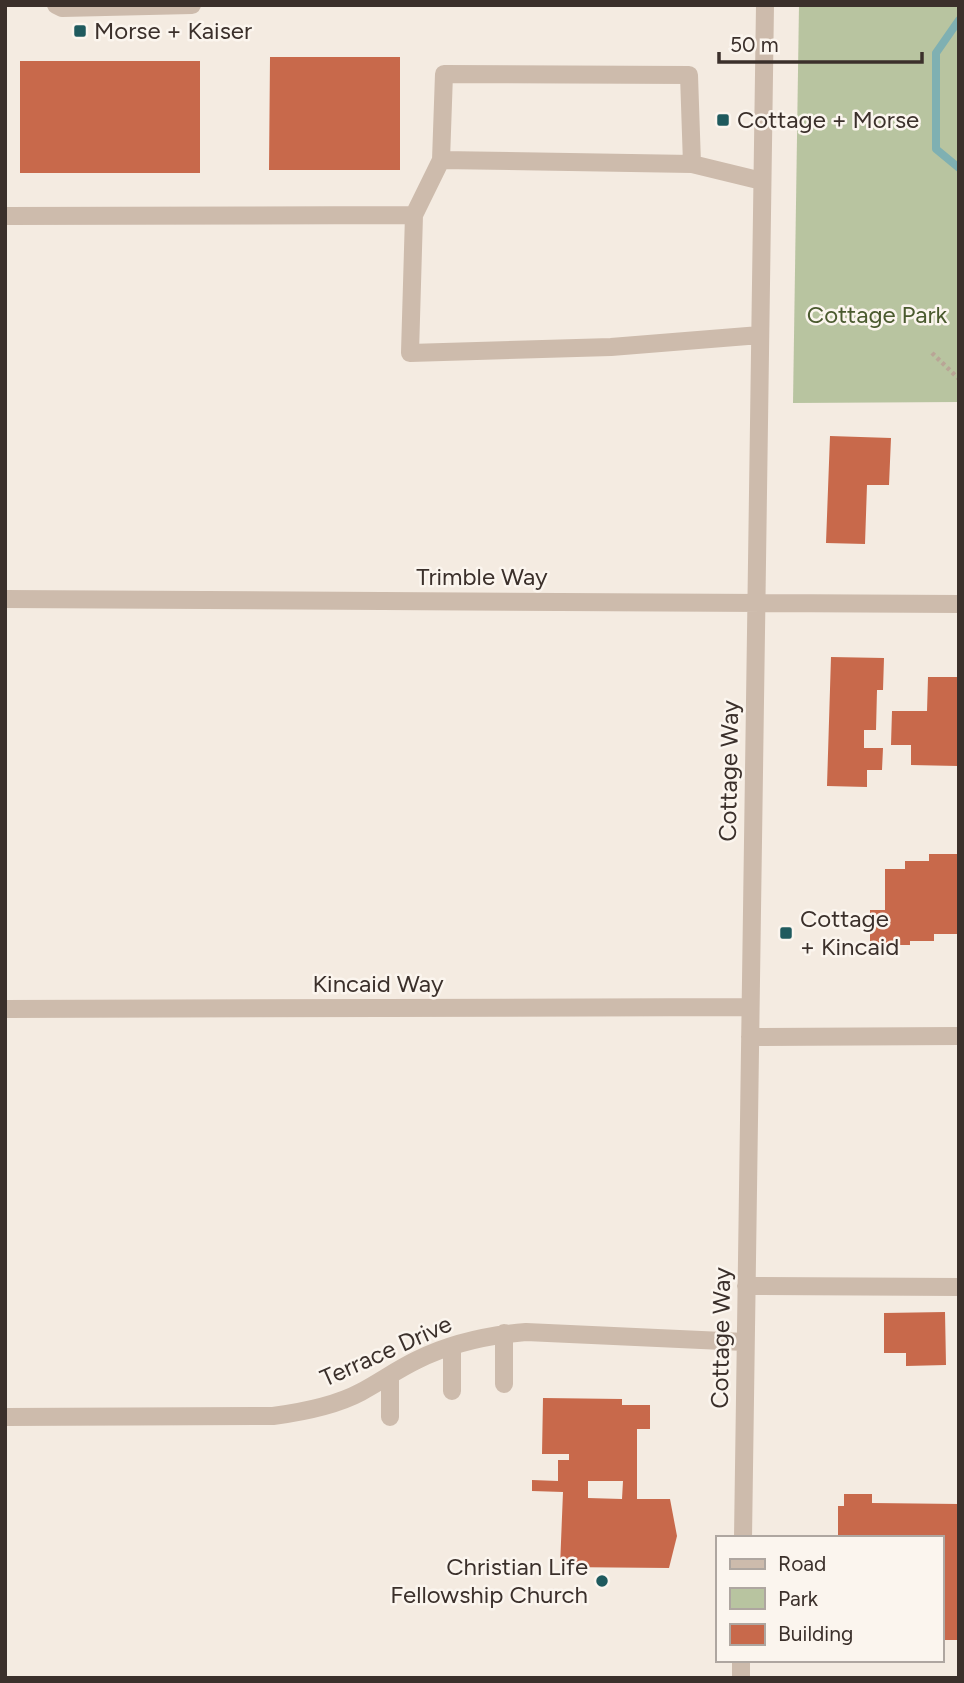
<svg xmlns="http://www.w3.org/2000/svg" width="964" height="1683" viewBox="0 0 964 1683" font-family="Figtree,sans-serif">
<style>
.green{fill:#b8c4a0}
.lines{fill:none;stroke-linecap:round;stroke-linejoin:round}
.stream{stroke:#7fb0b2;stroke-width:8}
.building{fill:#c8694b;fill-rule:evenodd}
.path{stroke:#b9a596;stroke-width:4.5;stroke-dasharray:3.5 3.5;stroke-linecap:butt}
.minor{stroke:#cdbbac;stroke-width:18}
.poi-dot{fill:#1f5a5e;stroke:#fbf5ee;stroke-width:2.5}
.labels{text-anchor:middle;stroke-width:5;stroke-linejoin:round;paint-order:stroke}
.poi-label{font-size:24px;fill:#3b302b;stroke:#fbf5ee;text-anchor:start}
.park-label{font-size:24px;fill:#4a5a2e;stroke:#fbf5ee}
.street-label{font-size:24px;fill:#3b302b;stroke:#fbf5ee}
</style>
<rect width="100%" height="100%" fill="#f4ebe1"/>
<!-- green -->
<path class="green" d="M799 5H959V402L793 403Z"/>
<g class="lines">
<!-- stream -->
<path class="stream" d="M959 20 936 53V149L959 168"/>
</g>
<!-- building -->
<path class="building" d="M270 57H400V170H269Z
M20 61H200V173H20Z
M830 436 891 438 889 485H867L865 544 826 543Z
M831 657 884 658 883 690H877L876 730H864V748H883L882 770H867V787L827 786Z
M928 677H959L958 766 911 765V745H891L892 711H927Z
M929 854H959V934H934V941H910V945H870V910H885V869H905V861H929Z
M945 1312 946 1365 906 1366V1353H884V1313Z
M543 1398 622 1399V1405H650V1429H637V1499H670L677 1536 669 1568 560 1567 563 1492 532 1491V1480L558 1481V1460H569V1454H542ZM588 1481H623L622 1499 588 1498Z
M844 1494H872V1503L959 1504V1640H941V1538H838V1506H844Z"/>
<g class="lines">
<!-- path -->
<path class="path" d="M932 353 959 379"/>
<!-- minor -->
<path class="minor" d="M56 5 62 8 192 5
M441 160 414 215 410 353 611 347 760 335
M692 164 689 75 444 74 441 160 692 164 762 181
M5 216 414 215
M5 599 959 604
M5 1009 750 1007
M750 1037 959 1036
M746 1286 959 1287
M504 1333V1384
M390 1376V1417
M452 1391V1346
M5 1417 273 1416C303 1412 335 1406 361 1392 380 1382 398 1369 417 1360 451 1343 489 1335 526 1332L745 1342
M743 1538 765 5
M741 1678V1660"/>
</g>
<!-- markers -->
<g class="poi-dot">
<rect x="73" y="24" width="14" height="14" rx="3.5"/>
<rect x="716" y="113" width="14" height="14" rx="3.5"/>
<rect x="779" y="926" width="14" height="14" rx="3.5"/>
<circle cx="602" cy="1581" r="7"/>
</g>
<g class="labels">
<!-- poi labels -->
<g class="poi-label">
<text x="94" y="39">Morse + Kaiser</text>
<text x="737" y="128">Cottage + Morse</text>
<text x="800" y="927">Cottage<tspan x="800" dy="28">+ Kincaid</tspan></text>
<text x="588" y="1575" text-anchor="end">Christian Life<tspan x="588" dy="28">Fellowship Church</tspan></text>
</g>
<!-- park labels -->
<g class="park-label">
<text x="877" y="323">Cottage Park</text>
</g>
<!-- street labels -->
<g class="street-label">
<text x="482" y="585">Trimble Way</text>
<text transform="translate(729 771) rotate(-89)" y="8">Cottage Way</text>
<text x="378" y="992">Kincaid Way</text>
<text transform="translate(721 1338) rotate(-89)" y="8">Cottage Way</text>
<text transform="translate(386 1351) rotate(-24)" y="8">Terrace Drive</text>
</g>
</g>
<!-- border -->
<rect width="964" height="1683" fill="none" stroke="#3b302b" stroke-width="14"/>
<!-- legend -->
<rect x="716" y="1536" width="228" height="126" fill="#fbf5ee" stroke="#aea6a0" stroke-width="2"/>
<rect x="730" y="1559" width="35" height="10" fill="#cdbbac" stroke="#aea6a0" stroke-width="2"/>
<text x="778" y="1571" font-size="21" fill="#3b302b">Road</text>
<rect x="730" y="1588" width="35" height="21" fill="#b8c4a0" stroke="#aea6a0" stroke-width="2"/>
<text x="778" y="1606" font-size="21" fill="#3b302b">Park</text>
<rect x="730" y="1624" width="35" height="21" fill="#c8694b" stroke="#aea6a0" stroke-width="2"/>
<text x="778" y="1641" font-size="21" fill="#3b302b">Building</text>
<!-- scale -->
<path d="M719 52v10h203v-10" fill="none" stroke="#3b302b" stroke-width="3.5"/>
<text x="730" y="52" font-size="21" fill="#3b302b" stroke="#fbf5ee" stroke-width="5" paint-order="stroke">50 m</text>
</svg>
